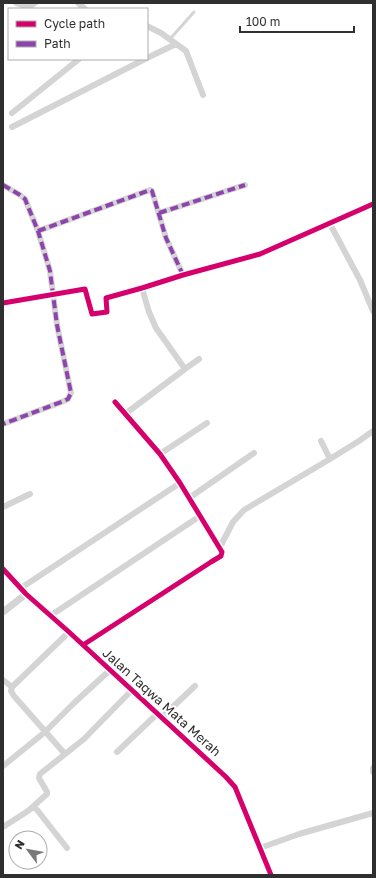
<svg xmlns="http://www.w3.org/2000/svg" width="376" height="878" viewBox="0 0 376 878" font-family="'Golos Text',sans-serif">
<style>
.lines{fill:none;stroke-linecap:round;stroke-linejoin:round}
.service{stroke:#d4d4d4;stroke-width:3}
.minor{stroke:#d4d4d4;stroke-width:6}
.tertiary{stroke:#d4d4d4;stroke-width:7}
.quiet{stroke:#8e44ad;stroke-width:4;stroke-dasharray:8 4;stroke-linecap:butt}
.cycleway-casing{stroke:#fff;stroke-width:8}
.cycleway{stroke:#d6006c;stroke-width:5}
.labels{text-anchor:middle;stroke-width:4;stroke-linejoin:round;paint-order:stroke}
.street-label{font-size:13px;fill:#2f2f2f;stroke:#fff}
</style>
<rect width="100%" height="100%" fill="#fff"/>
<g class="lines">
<!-- service -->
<path class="service" d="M170 39 194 12"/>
<!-- minor -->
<path class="minor" d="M16 3 28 7 35 3
M78 3 85 9
M147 26 161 33 186 51 203 95
M147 58 176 44
M12 113 79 59
M12 127 145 59
M3 185 20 195 25 199 38 231 50 271 57 325 71 393 68 399 64 401 3 424
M159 213 245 185
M330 224 360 280 373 311
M38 231 150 190 152 191 166 238 183 275
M3 303 85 289 92 314 107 312 106 298 142 288 183 275 260 254 373 204
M185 369 199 359
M125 414 185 369 156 328 149 312 142 288
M321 441 330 459
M160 454 207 423
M189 498 254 453
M3 507 30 494
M220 547 233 522 244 510 330 459 359 441 373 431
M3 569 24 591
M21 588 180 483
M50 616 200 516
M83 645 211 562 221 556 222 552 180 483 160 454 115 402
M3 680 12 687
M162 717 195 686
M117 752 158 713
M65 754 14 696 11 691 12 687 69 632
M3 766 45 732 74 703 110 670
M373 768V772
M34 806 67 848
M3 827 28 811 47 794V792L39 778 40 774 84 739 132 690
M260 848 299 834 373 813"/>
<!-- tertiary -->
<path class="tertiary" d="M3 612 26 594 69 632 226 777 235 787 271 875"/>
<!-- quiet -->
<path class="quiet" d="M3 185 20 195 25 199 38 231 50 271 57 325 71 393 68 399 64 401 3 424
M159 213 245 185
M38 231 150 190 152 191 166 238 183 275"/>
<defs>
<path id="cycleway" d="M3 303 85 289 92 314 107 312 106 298 142 288 183 275 260 254 373 204
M3 569 26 594 69 632 226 777 235 787 271 875
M83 645 211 562 221 556 222 552 180 483 160 454 115 402"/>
</defs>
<!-- cycleway casing -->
<use href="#cycleway" class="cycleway-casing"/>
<!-- cycleway -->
<use href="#cycleway" class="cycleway"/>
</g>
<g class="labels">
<!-- street labels -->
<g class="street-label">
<text transform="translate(162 702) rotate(42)" y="5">Jalan Taqwa Mata Merah</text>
</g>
</g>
<!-- border -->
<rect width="376" height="878" fill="none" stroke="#2f2f2f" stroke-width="8"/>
<!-- legend -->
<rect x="8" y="8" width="140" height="52" fill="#ffffff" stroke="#acacac"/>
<rect x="16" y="21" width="20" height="6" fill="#d6006c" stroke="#acacac"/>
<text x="44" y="28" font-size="12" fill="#2f2f2f">Cycle path</text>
<rect x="16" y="41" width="20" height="6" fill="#8e44ad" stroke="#acacac"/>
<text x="44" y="48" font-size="12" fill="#2f2f2f">Path</text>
<!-- north arrow -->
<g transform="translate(28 850) rotate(302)"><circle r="19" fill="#ffffff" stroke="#acacac"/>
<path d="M0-3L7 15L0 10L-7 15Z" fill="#787878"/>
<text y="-6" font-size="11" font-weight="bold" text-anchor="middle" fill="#2f2f2f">N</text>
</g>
<!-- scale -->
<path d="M240 26v6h114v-6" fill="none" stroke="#2f2f2f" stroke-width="2"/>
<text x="246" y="26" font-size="12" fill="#2f2f2f" stroke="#ffffff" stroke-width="3" paint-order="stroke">100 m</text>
</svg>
